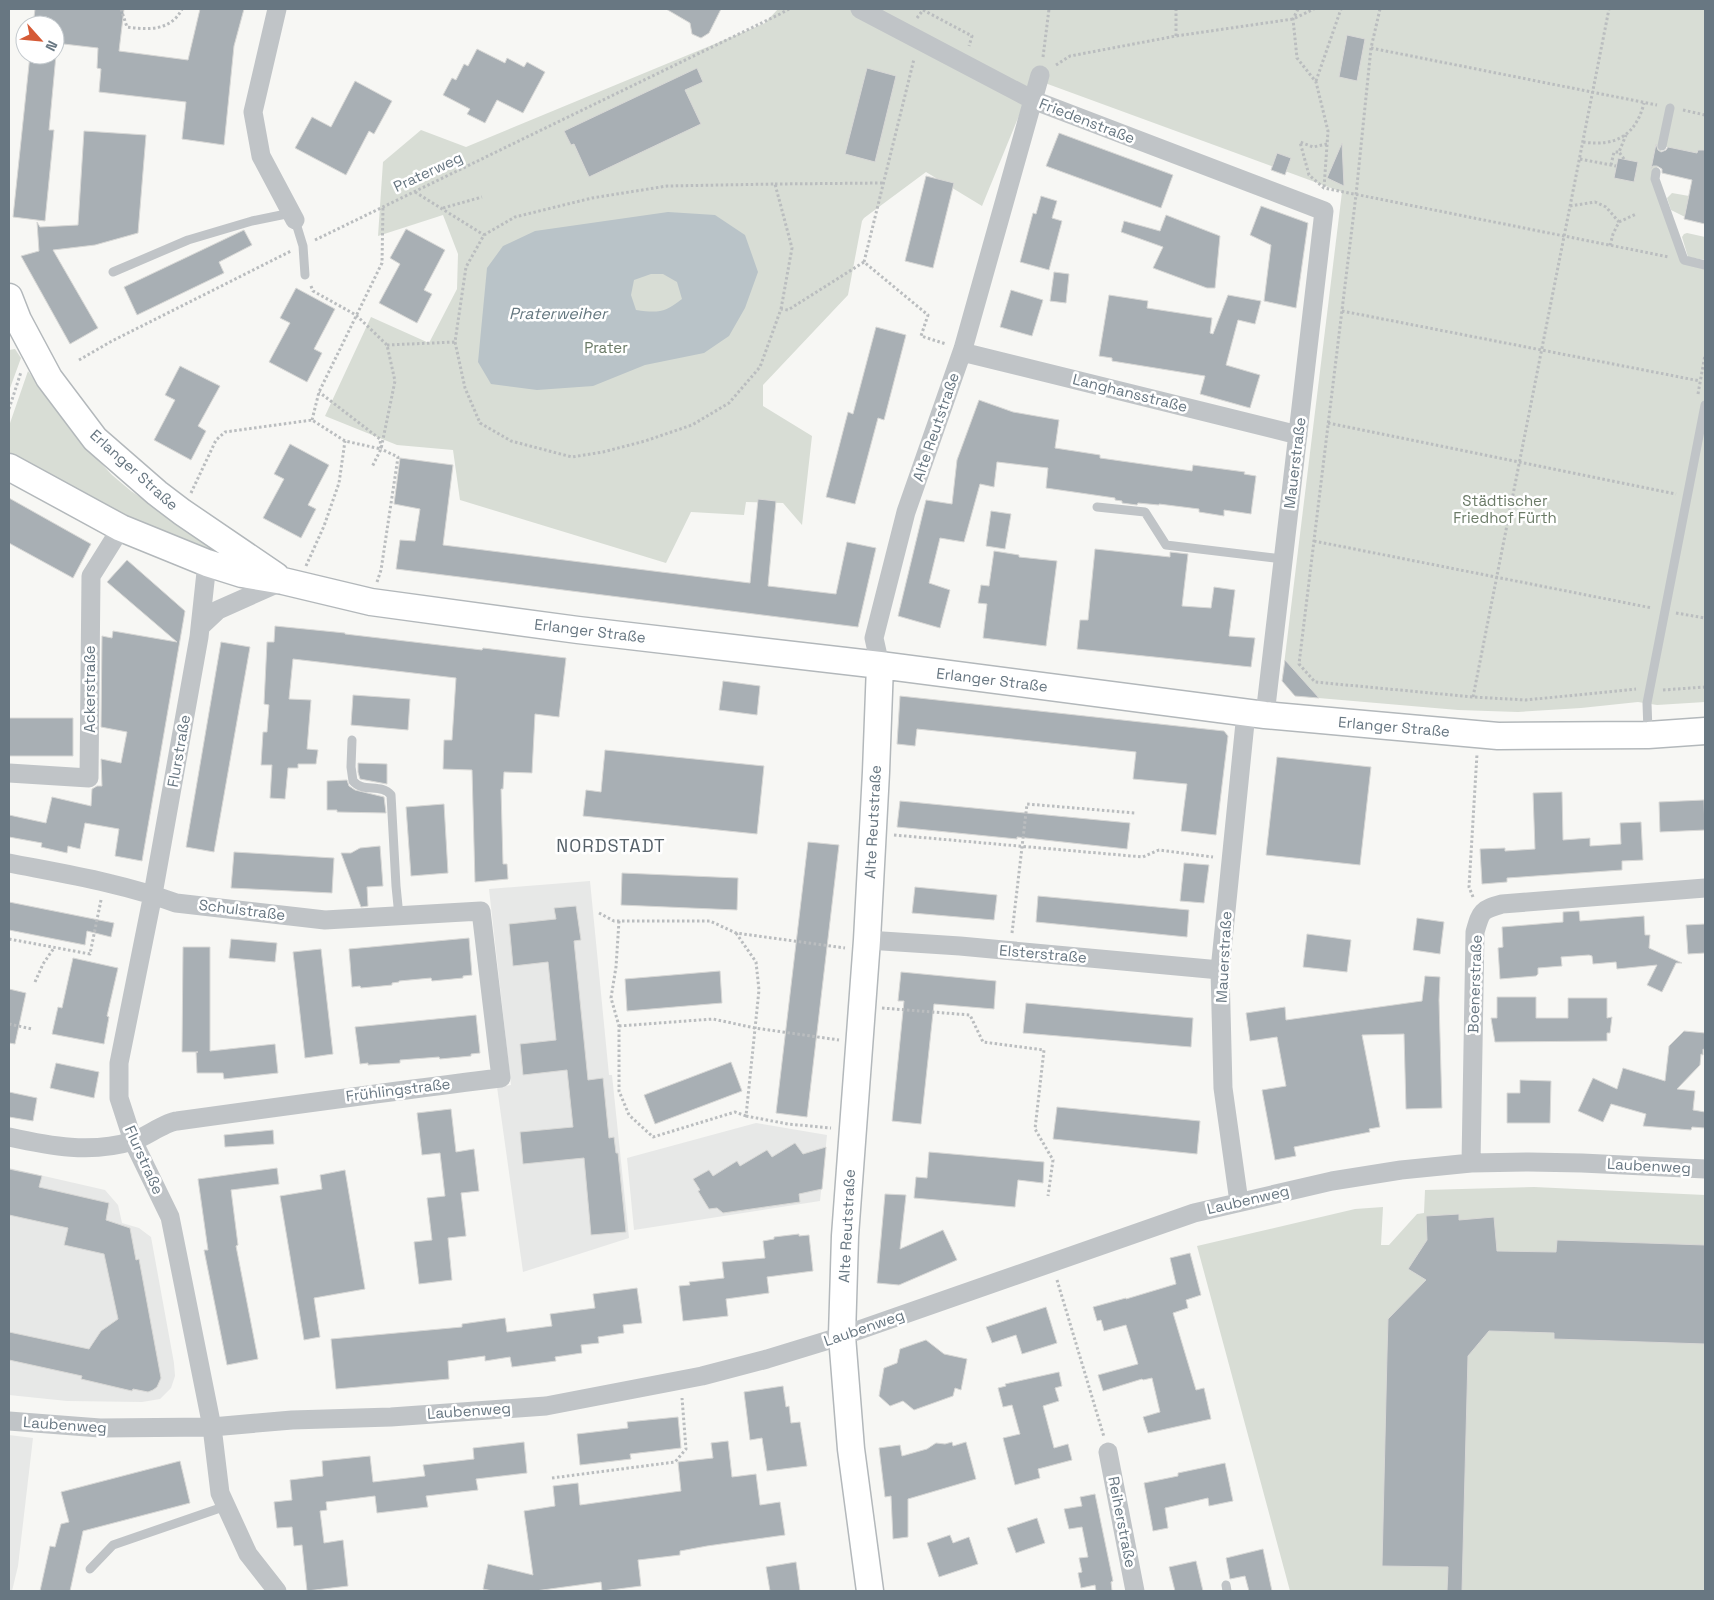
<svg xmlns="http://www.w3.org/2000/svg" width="1714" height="1600" viewBox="0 0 1714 1600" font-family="'Space Grotesk',sans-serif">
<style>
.built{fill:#e7e8e7}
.green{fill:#d8ddd5}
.water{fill:#b9c3c8;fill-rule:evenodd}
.building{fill:#a8afb4;stroke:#d8d8d6}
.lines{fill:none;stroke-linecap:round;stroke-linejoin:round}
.secondary-casing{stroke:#b3b8bb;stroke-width:29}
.path{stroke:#babdbf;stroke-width:3;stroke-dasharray:2.5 2.5;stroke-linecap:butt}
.lane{stroke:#c0c4c7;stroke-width:9}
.street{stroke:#c0c4c7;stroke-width:19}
.secondary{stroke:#fff;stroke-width:26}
.labels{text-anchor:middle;stroke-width:5;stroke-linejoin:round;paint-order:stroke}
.street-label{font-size:15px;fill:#687782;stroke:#fff}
.park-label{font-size:15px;fill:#6a7a66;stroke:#fff}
.water-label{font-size:16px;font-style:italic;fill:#64777f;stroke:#fff}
.quarter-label{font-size:18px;letter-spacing:1px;fill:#556068;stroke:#fff}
</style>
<rect width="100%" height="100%" fill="#f7f7f4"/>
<!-- built -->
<path class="built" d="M590 881 609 1075H612L629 1238 523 1272 497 1087 511 1085 489 889Z
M756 1123 827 1135 820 1201 634 1230 627 1158Z
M9 1168 105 1190 118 1205 122 1223 139 1228 151 1237 174 1363 175 1376 171 1388 160 1399 142 1402 67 1401 9 1395Z
M9 1435 33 1438 18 1566 12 1591H9Z"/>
<!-- green -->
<path class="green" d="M778 9H1705V155L1662 146 1655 179 1683 260 1705 265V702L1657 705 1638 702 1581 708 1518 712 1458 710 1295 696 1282 681 1342 192 1034 79 982 206 926 172 864 218 862 221 848 295 763 385V406L812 436 802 525 783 503 746 502 744 515 691 512 666 563 460 500 453 450 397 445 325 416 371 317 429 343 457 289 458 254 443 215 378 236 383 162 421 130 466 147 765 23Z
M1672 193 1689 196 1685 217 1671 210 1667 198Z
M1687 233 1705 237V260L1688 257 1682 237 1684 234Z
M15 349 21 358 9 391V350Z
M28 371 72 432 112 475 131 491 222 552 220 556 113 513 61 486 9 453V426Z
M1534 1187 1705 1195V1591H1290L1197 1246 1355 1209 1383 1207 1381 1245H1389L1417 1214 1424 1213 1425 1190Z"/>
<!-- water -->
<path class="water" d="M668 212 715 215 745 235 758 272 745 308 729 336 704 353 645 365 593 386 537 390 491 384 478 362 487 268 503 246 535 231ZM651 274H663L677 282 682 299C664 313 658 313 636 310L631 295 634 280Z"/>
<!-- building -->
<path class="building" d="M35 9H124L119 51 188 60 200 9H244L234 46 224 145 182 139 186 102 99 92 101 69 97 68 98 48 55 43V25H33Z
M666 9H721L709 33 701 38 692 34 690 23Z
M1347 35 1365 39 1357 81 1339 77Z
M477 49 505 63 507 58 524 67 527 62 545 72 523 113 497 100 485 123 467 114 470 109 443 95 452 78 456 80 464 64 468 66Z
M30 55H56L49 130H54L45 221 13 217Z
M697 68 703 82 685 90 701 124 589 177 574 144 571 145 564 131Z
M867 68 896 76 875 162 845 154Z
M355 81 392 101 374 134 369 131 346 175 295 148 312 117 331 127Z
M84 131 146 135 138 233 95 245 53 250 98 328 70 344 21 256 39 251 37 222 40 227 78 225Z
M1059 133 1173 175 1161 208 1046 166Z
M1342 143 1344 186 1327 178Z
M1656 144 1658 150 1661 152 1666 150 1668 147 1697 153 1698 150H1705V224L1684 219 1692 180 1662 173V169L1657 166H1653L1651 169Z
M1277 153 1291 158 1285 175 1271 170Z
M1618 158 1638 162 1634 182 1614 178Z
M926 176 954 183 933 268 905 261Z
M1041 196 1057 201 1052 218 1062 221 1049 270 1020 262 1033 213 1036 214Z
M1261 206 1308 223 1296 308 1264 301 1271 245 1250 235Z
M1166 215 1220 236 1215 288H1207L1153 268 1163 247 1121 232 1124 221 1160 231Z
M406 229 445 250 424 290 432 294 417 323 379 303 400 264 390 258Z
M244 230 252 245 219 262 224 273 137 315 124 287Z
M1054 272 1069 274 1066 303 1050 301Z
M296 288 335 309 314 349 322 353 307 382 269 362 290 323 280 318Z
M1011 290 1043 300 1032 336 1000 327Z
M1109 295 1148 301 1147 308 1212 318 1210 333 1213 334 1228 295 1261 301 1255 324 1238 320 1226 365 1260 375 1250 408 1200 394 1205 376 1112 361V358L1099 356Z
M876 327 906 335 884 420 878 418 855 504 826 497 848 412 853 414Z
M180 366 220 386 198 426 206 431 191 460 154 440 175 400 165 395Z
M979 400 1013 412 1059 420 1055 448 1100 455V458L1192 471 1193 465 1245 472 1244 474 1256 476 1251 514 1224 510V516L1199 512V509L1159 504V505L1138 503 1137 505 1122 503V501L1115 500V498L1046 488 1048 468 997 462 994 487 980 484 964 542 940 538 929 583 950 590 940 628 898 616 926 500 952 504 957 460Z
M290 444 329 465 308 505 316 509 301 538 263 518 284 479 274 474Z
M400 458 453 465 443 545 750 583 758 499 776 501 768 586 836 594 847 542 876 548 858 627 396 569 400 540 415 541 420 509 394 504Z
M9 498 91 544 73 578 9 543Z
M991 511 1011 514 1005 549 986 546Z
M1095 549 1170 557V552L1188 554 1182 606 1211 608 1214 587 1235 590 1229 636 1255 638 1251 667 1077 649 1080 620H1088Z
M994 551 1019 555V557L1057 561 1046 646 983 638 987 604 978 603 981 585 989 586Z
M127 560 185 611 142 861 115 856 119 829 85 823 80 849 68 846 67 853 41 847 42 843 9 837V815L46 823 52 797 91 806 92 789 97 786H102L101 759 121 763 127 732 101 727 102 636 112 638 113 631 177 642 107 582Z
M275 626 345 633V634L482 650 483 648 566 658 559 717 535 714 532 773 504 772 503 789H501L503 864H507L508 879 475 882 472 770 443 769 444 740H452L456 678 293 659 289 699 311 700 307 749 318 750 316 764H298V768H288L285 799 270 798 272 765H261L263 732H267L269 705 264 704 267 642H274Z
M221 642 250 647 214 852 186 847Z
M1285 660 1319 698 1295 696 1282 681Z
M723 681 760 686 757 715 719 710Z
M353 695 410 699 408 730 351 725Z
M900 696 1224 731 1228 736 1216 835 1181 831 1187 784 1133 779 1136 752 917 729 915 746 897 744Z
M9 718H73V756H9Z
M605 750 764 766 757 834 583 816 586 790 601 792Z
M1277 757 1371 767 1360 865 1266 855Z
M358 763 387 764V784L360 779 358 772Z
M347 780 349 786 355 790 384 797 386 813 337 812V810H327V781Z
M1562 792 1563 840 1590 838V846L1621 844 1620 823 1641 822 1643 860 1622 861V870L1507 878V882L1482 884 1480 849 1505 848V851L1535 849 1533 793Z
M1704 800 1705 830 1660 832 1659 802Z
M900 801 1130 823 1127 849 1017 837V839L897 827Z
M444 804 448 873 411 876 406 807Z
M808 842 839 845 807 1117 776 1113Z
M380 846 383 886 367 887 368 906 361 907 341 853H351L360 848Z
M234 852 334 858 332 893 231 888Z
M1184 863 1209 865 1204 903 1180 901Z
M622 873 738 878 737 910 621 905Z
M915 887 997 895 994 920 912 913Z
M1038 896 1189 910 1187 937 1036 922Z
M9 902 114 923 111 937 87 931 85 945 9 930Z
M576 906 581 940 574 941 588 1080 603 1078 609 1138 614 1137 616 1153H618L626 1232 591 1235 584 1158 523 1164 520 1132 573 1127 567 1070 523 1075 520 1044 556 1040 548 962 513 966 509 924 556 919 554 908Z
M1579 911 1580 921 1644 916 1645 935H1650L1649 948 1682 963H1676L1662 992 1647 985 1657 965 1617 969 1616 962 1593 964 1592 956 1589 955 1561 957 1562 966 1538 968V974L1536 976 1500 979 1498 948 1503 947 1502 927 1563 922V912Z
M1417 918 1444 922 1440 954 1413 950Z
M1705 924V953L1688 954 1686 925Z
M1307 934 1351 940 1347 972 1303 967Z
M469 938 472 975 463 976V978L432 981 431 978 399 981V982L392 983V985L361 988 360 986 352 987 349 949Z
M231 939 277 943 275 962 229 958Z
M183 947H210V1051L275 1044 278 1073 224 1079 223 1073H197L196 1052H198H182Z
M321 949 333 1054 305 1058 293 952Z
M73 958 118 968 107 1016 109 1017 104 1044 52 1034 58 1007 62 1008Z
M720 971 722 1003 627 1011 625 979Z
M901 972 996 981 994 1009 934 1004 921 1124 892 1121 904 1001H898Z
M1425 976 1440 977 1439 1000 1442 1108 1406 1109 1404 1034 1362 1035 1380 1127 1369 1129 1370 1132 1294 1147 1296 1156 1275 1160 1262 1090 1286 1086 1277 1037 1250 1041 1246 1013 1285 1007 1286 1020 1422 1001Z
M9 989 26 993 15 1044 9 1043Z
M1497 997H1536V1018H1568V998H1607V1018L1612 1017 1610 1033H1607V1041L1495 1042 1491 1018H1497Z
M1026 1003 1193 1018 1191 1047 1023 1033Z
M476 1015 480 1053 471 1054V1056L440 1059 439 1057 400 1060V1063L368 1065V1063L360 1064 355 1027Z
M1684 1031 1705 1033V1050L1703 1049V1055L1701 1054 1700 1065 1677 1089 1695 1091 1693 1110 1705 1112V1128L1692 1127 1691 1130 1643 1126 1646 1114 1611 1104 1603 1122 1578 1111 1593 1078 1617 1089 1623 1068 1665 1081 1669 1046Z
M731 1062 742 1091 655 1124 644 1095Z
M56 1063 99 1072 94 1098 50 1088Z
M1520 1080 1551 1081 1550 1123H1507V1093H1520Z
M9 1092 37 1098 33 1121 9 1117Z
M1057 1107 1200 1121 1197 1154 1053 1139Z
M451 1109 456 1152 474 1149 479 1191 461 1193 466 1236 448 1238 452 1280 419 1284 414 1242 432 1240 427 1198 445 1196 440 1153 422 1155 417 1113Z
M273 1130 274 1144 225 1147 224 1135Z
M795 1143 803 1154 826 1147 822 1189 799 1194 800 1202 723 1213 717 1208 709 1209 698 1191 700 1190 693 1179 709 1170 713 1176 737 1161 740 1166 767 1150 772 1157Z
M929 1152 1044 1162 1043 1183 1018 1180 1015 1207 914 1198 916 1177 927 1178Z
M277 1168 279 1184 231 1190 238 1245 236 1246 258 1359 227 1365 204 1250H208L198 1179Z
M9 1169 42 1176 39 1187 109 1203 106 1220 130 1228 136 1260 139 1259 161 1378 157 1387 153 1390 148 1392 133 1389 132 1391 81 1379 82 1376 9 1360V1332L89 1349 101 1331 118 1319 104 1254 64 1245 68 1228 9 1215Z
M345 1170 365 1289 314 1298 320 1337 304 1340 280 1196 322 1189 320 1175Z
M885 1194 906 1195 900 1249 943 1230 957 1260 899 1285 877 1283Z
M1459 1214V1220L1494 1217 1497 1251 1556 1252 1557 1240 1705 1245V1344L1554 1339V1333L1489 1331 1468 1356 1462 1591H1447L1448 1567 1382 1566 1387 1354 1388 1319 1426 1280 1408 1269 1427 1240 1426 1216Z
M799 1234V1236L809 1235 813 1271 767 1277 769 1293 726 1299 728 1316 683 1321 679 1286 690 1285 689 1282 724 1278 722 1262 765 1258 763 1241 774 1239V1237Z
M1190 1253 1201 1295 1186 1300 1188 1308 1173 1313 1196 1390 1204 1388 1211 1419 1148 1433 1143 1417 1160 1412 1152 1378 1143 1380 1142 1379 1103 1391 1098 1375 1138 1364 1126 1325 1104 1331 1101 1320 1097 1321 1093 1307 1126 1298V1299L1176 1284 1170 1258Z
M637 1288 642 1323 623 1325 624 1333 598 1337 599 1343 581 1345 582 1353 555 1357 556 1361 512 1367 510 1357 485 1361V1356L448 1361 449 1379 336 1389 331 1339 462 1327V1324L505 1318 507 1332 552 1326 550 1314 595 1308 593 1294Z
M1046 1307 1057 1343 1022 1354 1016 1335 992 1343 986 1327Z
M926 1340 944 1354 967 1359 961 1390 955 1388 953 1396 914 1410 903 1401 890 1406 879 1396 884 1368 897 1363 900 1349Z
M1059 1372 1062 1386 1055 1388 1059 1401 1043 1406 1054 1448 1068 1444 1072 1460 1038 1469 1040 1478 1015 1485 1003 1438 1020 1434 1012 1405 1003 1407 998 1388 1006 1386 1005 1384Z
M783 1386 786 1407 789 1406 791 1423 800 1422 807 1466 767 1471 762 1438 750 1440 744 1392Z
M678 1417 681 1448 630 1454 631 1459 580 1465 577 1434 628 1428 627 1422Z
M728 1441 732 1477 756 1474 760 1505 780 1502 785 1535 707 1546 680 1551V1555L638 1560 641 1586 602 1591 601 1582 535 1591H493L483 1589 488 1564 533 1575 524 1511 555 1506 553 1486 578 1483 580 1505 681 1491 678 1462 713 1458 711 1443Z
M524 1442 527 1473 476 1479 478 1490 426 1496 428 1507 377 1513 375 1496 326 1502 327 1510 320 1511 324 1543 343 1540 348 1586 307 1591 302 1545 294 1546 292 1527 277 1528 274 1502 292 1500 290 1480 323 1476 322 1461 370 1456 373 1482 425 1476 423 1465 474 1459 473 1448Z
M952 1442 953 1446 966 1442 976 1479 908 1499V1537L893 1539 891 1496 885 1497 879 1448 900 1445 902 1456 927 1449 936 1443 945 1444Z
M180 1461 190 1503 83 1531 70 1591H40L50 1546 55 1547 61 1524 69 1522 61 1492Z
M1225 1463 1233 1501 1209 1506 1208 1498 1165 1508 1168 1528 1153 1531 1144 1483 1178 1476V1473Z
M1095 1494 1113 1581 1111 1582 1112 1591H1096L1095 1585 1081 1588 1078 1573 1082 1572 1079 1558 1088 1557 1082 1527 1069 1529 1064 1509 1082 1506 1080 1497Z
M1037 1518 1045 1543 1016 1553 1007 1528Z
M950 1535 953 1543 969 1537 978 1564 939 1577 927 1543Z
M1263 1549 1272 1591H1249L1245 1576 1230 1579 1226 1558Z
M1196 1561 1203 1591H1175L1169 1567Z
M796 1562 800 1591H770L766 1567Z"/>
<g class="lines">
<defs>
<path id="secondary" d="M9 297 18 320 49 378 95 439 157 493 182 512 276 576
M9 467 121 528 207 563 242 574 283 581 371 602 578 630 880 665 1265 715 1498 736 1648 735 1705 731
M870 1591 851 1449 842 1336 845 1236 867 940 876 772 880 665"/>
</defs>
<!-- secondary casing -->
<use href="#secondary" class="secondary-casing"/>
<!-- path -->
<path class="path" d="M121 9 127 27C148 30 171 31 182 9
M1298 9 1293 19 1297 58 1316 82 1328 131 1324 188
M1380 9 1371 48 1356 195 1299 664 1315 682 1473 697 1526 700 1636 689
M917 18 923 10 972 36 969 46
M1176 36V9
M1371 48 1657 105
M1043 57 1049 9
M1056 65 1070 56 1176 36 1293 19 1314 9
M1316 81 1341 9
M1683 110 1705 115
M1583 142C1616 147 1636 135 1644 103
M1327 144 1313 147 1300 142 1309 175 1324 188 1669 257
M1580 159 1616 166
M1624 159 1619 152 1626 135
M1611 165 1614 152H1619
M775 184 883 183
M415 192 484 235
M1570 206 1595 202 1606 207 1619 222 1613 234 1610 246
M443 208 482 197
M1619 222 1636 214
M315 240 780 14 789 9
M864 262 914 59
M311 286 313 291 356 315 387 345 395 381 381 449 372 467
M781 309 792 248 775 184 667 186 592 198 515 217 484 235 466 267 455 342 465 388 480 423 511 441 572 457 603 452 645 441 692 425 729 403 760 367 781 309 788 310 864 262 928 315 921 336 946 344
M1342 311 1700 381
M387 345 455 342
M79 360 112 341 291 251
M1698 394 1705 355
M9 409 21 372
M312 420 319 392 382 263 383 206
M1328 423 1676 494
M191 493 216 440 225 432 312 420 345 441 381 449 380 439 319 392
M1314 541 1652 608
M306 566 324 526 339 483 345 441
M377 582 381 570 398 457 381 449
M1676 613 1705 618
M1663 690 1705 687
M1473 697 1609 9
M894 835 1143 857 1159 850 1213 857
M1473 897 1469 887 1477 754
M599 913 614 921H710L736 933 845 948
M619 921 616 967 611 998 619 1026V1091L629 1115 653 1137 735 1112 746 1116
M736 933 756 962 759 990 746 1116 788 1124 831 1128
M1012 933 1027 804 1135 813
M9 939 90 954 101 900
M35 982 43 964 54 948
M882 1008 970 1015 983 1042 1044 1050 1035 1129 1053 1160 1048 1196
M9 1024 32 1029
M619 1026 713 1019 755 1028 839 1040
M1057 1280 1104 1437
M552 1478 675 1462 686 1449 682 1398"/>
<!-- lane -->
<path class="lane" d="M1662 146 1670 108
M1656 172 1655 179 1684 260 1705 265
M295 220 303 246 305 275
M113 272 188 240 252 221 291 213
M1097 507 1145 512 1166 545 1283 559
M1648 732 1647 703 1705 405
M352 740 351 767 353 781C363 793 381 783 391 795L396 886 399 916
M90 1569 113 1545 226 1506
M1226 1585 1227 1591"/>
<!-- street -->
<path class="street" d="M277 9 253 112 261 156 295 220
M860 9 1033 100 1324 211 1265 715
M962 352 1298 435
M207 563 199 637 153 894 119 1063V1098L133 1141 170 1217 212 1427 220 1493 248 1554 277 1591
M201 626 218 610 283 581
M880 665 874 638 906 512 963 349 1040 75
M9 773 89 778 91 576 121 528
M9 863C65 874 122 883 176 903L325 920 481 911 501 1078C393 1091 285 1106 177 1121 165 1122 146 1137 133 1141 91 1154 50 1146 9 1137
M867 940 960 946 1220 970
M1471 1163 1475 932C1481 911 1481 910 1502 904L1705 888
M1239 1202 1223 1088 1220 970 1246 713
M9 1421 100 1428 212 1427 292 1420 391 1417 546 1406 702 1376 767 1359 842 1336 1194 1213 1332 1181 1401 1170 1471 1163 1529 1162 1582 1163 1705 1169
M1108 1452 1135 1591"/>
<!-- secondary -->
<use href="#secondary" class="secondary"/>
</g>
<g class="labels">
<!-- street labels -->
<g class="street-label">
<text transform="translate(1087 121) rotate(21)" y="5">Friedenstraße</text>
<text transform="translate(428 172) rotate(-25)" y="5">Praterweg</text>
<text transform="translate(1130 393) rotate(14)" y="5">Langhansstraße</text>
<text transform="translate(936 427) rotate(-71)" y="5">Alte Reutstraße</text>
<text transform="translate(1295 463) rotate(-83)" y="5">Mauerstraße</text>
<text transform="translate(134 470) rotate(42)" y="5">Erlanger Straße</text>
<text transform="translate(590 631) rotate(7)" y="5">Erlanger Straße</text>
<text transform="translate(992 680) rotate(7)" y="5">Erlanger Straße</text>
<text transform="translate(90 689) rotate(-90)" y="5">Ackerstraße</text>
<text transform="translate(1394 727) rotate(5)" y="5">Erlanger Straße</text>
<text transform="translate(179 751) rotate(-80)" y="5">Flurstraße</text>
<text transform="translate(873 822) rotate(-87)" y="5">Alte Reutstraße</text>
<text transform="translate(242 910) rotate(7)" y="5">Schulstraße</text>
<text transform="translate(1043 954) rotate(5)" y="5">Elsterstraße</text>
<text transform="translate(1224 957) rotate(-87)" y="5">Mauerstraße</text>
<text transform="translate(1475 984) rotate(-88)" y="5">Boenerstraße</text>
<text transform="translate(398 1090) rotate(-7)" y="5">Frühlingstraße</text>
<text transform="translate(144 1160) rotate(66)" y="5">Flurstraße</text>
<text transform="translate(1649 1166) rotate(3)" y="5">Laubenweg</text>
<text transform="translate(1248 1200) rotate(-13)" y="5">Laubenweg</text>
<text transform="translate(847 1226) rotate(-87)" y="5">Alte Reutstraße</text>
<text transform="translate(864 1328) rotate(-19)" y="5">Laubenweg</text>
<text transform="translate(469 1411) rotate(-4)" y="5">Laubenweg</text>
<text transform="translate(65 1425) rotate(4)" y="5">Laubenweg</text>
<text transform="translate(1122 1522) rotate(79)" y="5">Reiherstraße</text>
</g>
<!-- park labels -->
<g class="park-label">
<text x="606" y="353">Prater</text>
<text x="1505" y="506">Städtischer<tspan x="1505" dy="17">Friedhof Fürth</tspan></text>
</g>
<!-- water labels -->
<g class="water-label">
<text x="558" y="319">Praterweiher</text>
</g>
<!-- quarter labels -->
<g class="quarter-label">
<text x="611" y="852">NORDSTADT</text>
</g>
</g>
<!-- border -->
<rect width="1714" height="1600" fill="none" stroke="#687782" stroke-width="20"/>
<!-- north arrow -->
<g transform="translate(40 40) rotate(117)"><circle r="24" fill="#ffffff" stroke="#c3c9cd"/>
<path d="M0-4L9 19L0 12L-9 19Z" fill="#d55a36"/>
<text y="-8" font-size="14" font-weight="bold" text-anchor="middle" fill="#687782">N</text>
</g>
</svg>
